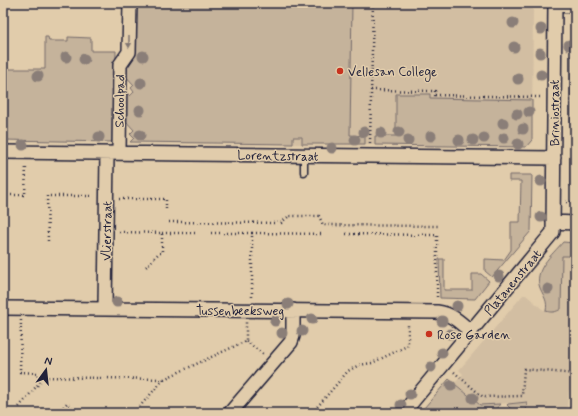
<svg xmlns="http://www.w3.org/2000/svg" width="578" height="416" viewBox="0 0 578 416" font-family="Mynerve,sans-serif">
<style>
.built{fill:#d2bea2}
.green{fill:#c5b39b;stroke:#746a6b}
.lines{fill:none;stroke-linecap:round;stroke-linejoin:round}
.lane-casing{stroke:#22223b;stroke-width:9}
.street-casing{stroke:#22223b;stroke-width:16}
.path{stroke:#22223b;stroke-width:2.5;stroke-dasharray:1 3;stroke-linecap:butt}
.lane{stroke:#e1ccab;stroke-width:6}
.street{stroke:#e1ccab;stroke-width:13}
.tree{fill:#8a7e78}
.oneway{fill:#827773}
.poi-dot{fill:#c8321e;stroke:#e1ccab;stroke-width:1.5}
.labels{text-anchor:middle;stroke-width:3;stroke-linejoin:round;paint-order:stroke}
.poi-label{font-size:13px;fill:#22223b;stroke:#e1ccab;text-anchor:start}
.street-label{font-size:13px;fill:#22223b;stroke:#e1ccab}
</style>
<rect width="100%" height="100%" fill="#e1ccab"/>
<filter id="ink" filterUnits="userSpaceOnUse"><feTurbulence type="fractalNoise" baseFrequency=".025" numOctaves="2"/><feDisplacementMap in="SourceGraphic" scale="8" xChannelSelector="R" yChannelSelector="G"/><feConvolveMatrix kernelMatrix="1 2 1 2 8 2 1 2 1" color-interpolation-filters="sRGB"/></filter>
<g filter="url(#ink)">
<!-- built -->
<path class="built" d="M151 3H533L532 140 526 147 146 142Z
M562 256H575V390H569L566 413H526L527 402 480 405 455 383 463 374 459 370 523 295H526L542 309 549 312Z"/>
<!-- green -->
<path class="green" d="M136 3H352L350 135 365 136V144H302V137H293V144L130 142 134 138 130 134 134 130 123 118 125 90 130 96 134 92 131 88 134 85 123 73Z
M45 37H48L49 41H68V37L91 38V51H116L114 142 3 140V69H45Z
M571 56H575V186H570Z
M396 94H430V98L532 100V140L526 147 375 145V136H396Z
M509 175H532L531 231 492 277 485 271V259L504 260 511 250V222H520L521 181H509Z
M563 242 575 243V256H562L561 309C556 312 552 313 546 311 548 301 544 297 540 288 533 270 552 255 563 242Z
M439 259H444V290H472V274H481L489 281 475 299 440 298Z
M449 379 480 405 500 404 493 413H430L424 408Z
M527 402 526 413H519L515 409 513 411 507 405 508 404Z"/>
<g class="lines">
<defs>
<path id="lane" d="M555 9H575
M304 155V172"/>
<path id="street" d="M3 152 554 158
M119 153 120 65 129 52 130 3
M553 222 575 223
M3 308 437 312C452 314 460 322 471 332
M105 308 107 154
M230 413 291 342 293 336V310
M403 413 553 232 555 3"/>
</defs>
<!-- lane casing -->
<use href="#lane" class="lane-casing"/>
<!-- street casing -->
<use href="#street" class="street-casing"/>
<!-- path -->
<path class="path" d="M371 90 435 91V95L541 97
M370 143 373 3
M3 195H25L26 165
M119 199H166V212
M566 202H575
M169 222 281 223 289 216H319L323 225 438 226
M119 232 162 233V253H159L144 269
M162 233H198
M211 233H252
M346 234 437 235V300
M48 241 47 196H93
M252 297V233L324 234
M21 320 20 372 38 373V377L164 379 246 341V322
M246 341 264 355
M454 372 483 397 522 396 524 369 575 374
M19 407 41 381 39 377
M58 413 67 403 75 410
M134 413 164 379
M312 413 348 371 359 365 372 363 407 346 408 345V325"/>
<!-- lane -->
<use href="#lane" class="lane"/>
<!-- street -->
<use href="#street" class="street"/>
</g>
<!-- trees -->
<g class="tree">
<circle cx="513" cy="23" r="5.5"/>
<circle cx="541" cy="29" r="5.5"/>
<circle cx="569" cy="45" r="5.5"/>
<circle cx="514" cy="47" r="5.5"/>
<circle cx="540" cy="53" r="5.5"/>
<circle cx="143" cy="56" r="5.5"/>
<circle cx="66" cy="57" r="5.5"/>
<circle cx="84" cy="59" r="5.5"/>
<circle cx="541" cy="75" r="5.5"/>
<circle cx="38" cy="76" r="5.5"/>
<circle cx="518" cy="79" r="5.5"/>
<circle cx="141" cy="83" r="5.5"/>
<circle cx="140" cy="110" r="5.5"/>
<circle cx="529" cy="112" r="5.5"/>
<circle cx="517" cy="114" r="5.5"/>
<circle cx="503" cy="123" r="5.5"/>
<circle cx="523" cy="129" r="5.5"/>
<circle cx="364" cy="132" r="5.5"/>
<circle cx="399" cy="132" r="5.5"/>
<circle cx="381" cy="133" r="5.5"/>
<circle cx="140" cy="135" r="5.5"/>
<circle cx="431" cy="136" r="5.5"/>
<circle cx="99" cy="137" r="5.5"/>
<circle cx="484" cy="138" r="5.5"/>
<circle cx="504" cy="138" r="5.5"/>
<circle cx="355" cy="140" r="5.5"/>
<circle cx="408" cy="140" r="5.5"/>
<circle cx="459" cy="140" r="5.5"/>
<circle cx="473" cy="140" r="5.5"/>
<circle cx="518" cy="144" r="5.5"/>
<circle cx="23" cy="145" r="5.5"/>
<circle cx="332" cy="148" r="5.5"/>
<circle cx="541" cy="181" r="5.5"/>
<circle cx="541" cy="217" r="5.5"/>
<circle cx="499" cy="276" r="5.5"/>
<circle cx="548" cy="289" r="5.5"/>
<circle cx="117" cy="302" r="5.5"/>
<circle cx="288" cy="304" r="5.5"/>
<circle cx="457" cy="306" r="5.5"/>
<circle cx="312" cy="319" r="5.5"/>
<circle cx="275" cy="321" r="5.5"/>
<circle cx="442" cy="321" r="5.5"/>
<circle cx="302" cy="331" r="5.5"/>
<circle cx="282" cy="333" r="5.5"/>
<circle cx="450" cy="334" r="5.5"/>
<circle cx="442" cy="353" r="5.5"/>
<circle cx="431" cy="367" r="5.5"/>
<circle cx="451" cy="386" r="5.5"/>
<circle cx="410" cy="394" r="5.5"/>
<circle cx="473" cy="398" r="5.5"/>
<circle cx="401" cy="405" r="5.5"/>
</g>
<!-- one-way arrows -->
<defs><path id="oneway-solid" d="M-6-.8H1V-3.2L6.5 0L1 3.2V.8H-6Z"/></defs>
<use class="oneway" href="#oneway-solid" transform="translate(129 42) rotate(90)"/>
</g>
<!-- markers -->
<g class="poi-dot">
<circle cx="340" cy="71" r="4"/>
<circle cx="429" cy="334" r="4"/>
</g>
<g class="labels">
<!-- poi labels -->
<g class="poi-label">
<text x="348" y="76">Vellesan College</text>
<text x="437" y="339">Rose Garden</text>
</g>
<!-- street labels -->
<g class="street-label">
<text transform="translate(119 101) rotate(-89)" y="5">Schoolpad</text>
<text transform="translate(554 113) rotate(-90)" y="5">Briniostraat</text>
<text transform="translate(278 155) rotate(1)" y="5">Lorentzstraat</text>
<text transform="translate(106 231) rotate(-89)" y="5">Vlierstraat</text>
<text transform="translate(512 282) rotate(-50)" y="5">Platanenstraat</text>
<text x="240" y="315">Tussenbeeksweg</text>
</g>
</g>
<!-- margin -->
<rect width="578" height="416" fill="none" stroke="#e1ccab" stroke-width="16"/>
<rect x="8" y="8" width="562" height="400" fill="none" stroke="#22223b" stroke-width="1.5" filter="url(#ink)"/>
<!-- north arrow -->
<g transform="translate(46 370) rotate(15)" stroke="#e1ccab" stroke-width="3" paint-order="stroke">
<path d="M0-3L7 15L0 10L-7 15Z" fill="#22223b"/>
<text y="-6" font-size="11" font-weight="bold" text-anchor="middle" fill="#22223b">N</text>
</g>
</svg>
